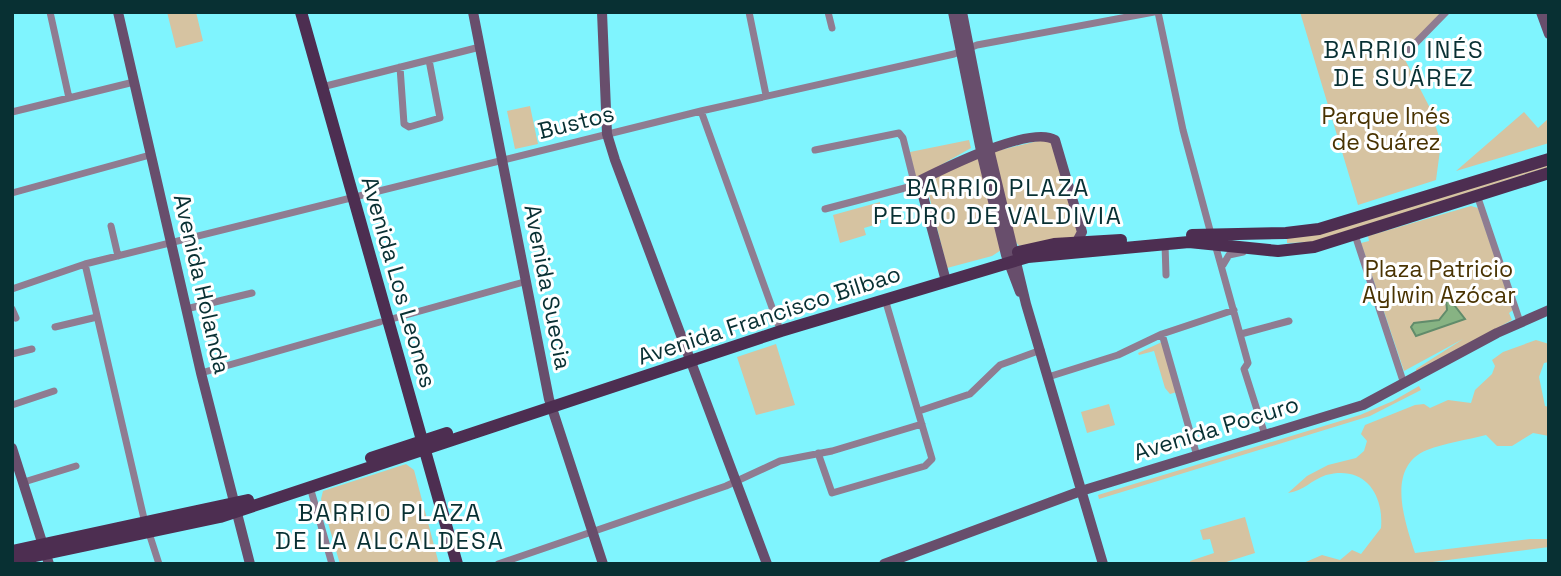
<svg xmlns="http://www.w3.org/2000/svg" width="1561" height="576" viewBox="0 0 1561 576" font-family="'Space Grotesk',sans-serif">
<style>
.green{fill:#d6c3a1}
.water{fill:#87b383;stroke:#618c6b;stroke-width:2}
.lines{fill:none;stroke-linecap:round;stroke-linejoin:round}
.street{stroke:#8f7c91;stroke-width:7}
.secondary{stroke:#684e6c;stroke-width:10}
.primary{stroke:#4d2e51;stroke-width:12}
.labels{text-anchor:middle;stroke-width:6;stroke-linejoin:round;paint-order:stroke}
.park-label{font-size:23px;fill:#493302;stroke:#fff}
.street-label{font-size:23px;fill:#083033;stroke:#fff}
.neighbourhood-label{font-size:24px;letter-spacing:2px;fill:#083033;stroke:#fff}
</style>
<rect width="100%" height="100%" fill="#7ff4fe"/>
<!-- green -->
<path class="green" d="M167 12H196L203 41 176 48Z
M1300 12H1443L1402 54 1430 108 1441 143 1436 180 1358 205Z
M530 106 538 144 515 149 507 111Z
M1524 112 1538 128 1549 118V143L1456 171Z
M969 140 971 148 918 178 915 176 910 152Z
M1042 140 1052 141 1079 237 1019 246 1015 241 992 256 947 268 926 183 975 156Z
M1549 161V167L1315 242 1287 243V238Z
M880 202 881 223 864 228 866 235 840 243 833 215Z
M1471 206 1478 208 1513 310 1509 313 1512 320 1416 373V369L1463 339 1404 371 1361 243 1369 241 1368 236Z
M1536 340 1549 344V362L1544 363 1539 377 1545 406 1549 407V436L1533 433 1512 446H1497L1486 435C1467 440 1445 443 1427 450 1385 467 1405 522 1415 553L1530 539H1549V547L1417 564H1301L1322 555 1340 560 1352 550 1361 554 1381 528C1384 493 1364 465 1326 475 1311 480 1304 491 1288 493L1307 476 1328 465 1356 458 1364 451 1367 441 1361 434 1365 425 1415 405 1424 404 1430 408 1448 400 1471 403 1475 390 1492 374 1495 366 1492 360 1503 352Z
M1162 342 1177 392 1170 394 1165 388 1154 351 1139 355 1138 353Z
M776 344 795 405 756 415 737 357Z
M1419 386 1421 390 1370 416 1099 499 1098 495 1360 415 1393 401Z
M1109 404 1115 425 1087 433 1081 412Z
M406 464 414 470 439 564H340L321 499 323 491Z
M1245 517 1255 553 1220 564H1191L1190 561 1214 553 1210 539 1203 540 1200 530Z"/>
<!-- water -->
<path class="water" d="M1446 299 1451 301 1465 319 1416 336 1411 327 1414 323 1439 320 1447 310Z"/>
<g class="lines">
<!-- street -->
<path class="street" d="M50 12 69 98
M749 12 766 95
M828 12 832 28
M1158 12 1183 130 1211 234
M1403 56 1446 12
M400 67 404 124 409 127 440 118 429 60
M322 87 480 47
M701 111 778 324
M12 112 134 82
M815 150 899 133 903 138 913 178 919 181
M12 193 150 155
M1477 195 1520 322
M825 209 920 184
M111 226 118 256
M1355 235 1404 384
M1165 244 1166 275
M1215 244 1248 363 1244 369 1265 435
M85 264 145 523
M1223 265 1229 255 1243 252
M12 289 85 264 701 111 954 54 977 45 1154 12
M12 309 16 318
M186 309 252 293
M388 320 524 282
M55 327 97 317
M1162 334 1197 456
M1241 334 1289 321
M12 354 32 349
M201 373 380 322
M1048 377 1118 355 1162 334 1234 310
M12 405 54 391
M919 411 970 394 1000 365 1041 350
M818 453 832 493 925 466 932 459 885 299
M24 482 76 466
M310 487 332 564
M149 533 159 564
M498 564 726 486 780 461 832 451 922 424"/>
<!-- secondary -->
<path class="secondary" d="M118 12 201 373 250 564
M473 12 549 399 603 564
M602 12 607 134 615 160 767 564
M953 12 981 151 1006 255 1020 292
M962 12 989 149 1026 304 1103 564
M1541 12 1549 34
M946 281 919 181C945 168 1031 125 1055 140L1082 232 1075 245
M12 448 49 564
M884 564 1081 491 1363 405 1497 333 1549 310"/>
<!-- primary -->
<path class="primary" d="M301 12 457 564
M1192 235 1286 233 1319 229 1549 159
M1018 252 1054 244 1121 240
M371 458 447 433
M12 551 248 500
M12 561 220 517 781 331 1028 257 1189 242 1278 251 1314 247 1549 173"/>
</g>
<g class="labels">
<!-- park labels -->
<g class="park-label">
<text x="1386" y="124">Parque Inés<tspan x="1386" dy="26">de Suárez</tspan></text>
<text x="1439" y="277">Plaza Patricio<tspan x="1439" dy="26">Aylwin Azócar</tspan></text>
</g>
<!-- street labels -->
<g class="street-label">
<text transform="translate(576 122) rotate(-14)" y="8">Bustos</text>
<text transform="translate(399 282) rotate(74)" y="8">Avenida Los Leones</text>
<text transform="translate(202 284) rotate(77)" y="8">Avenida Holanda</text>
<text transform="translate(548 287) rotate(79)" y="8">Avenida Suecia</text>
<text transform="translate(769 315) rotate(-18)" y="8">Avenida Francisco Bilbao</text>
<text transform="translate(1216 428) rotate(-17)" y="8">Avenida Pocuro</text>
</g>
<!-- neighbourhood labels -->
<g class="neighbourhood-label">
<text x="1404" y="58">BARRIO INÉS<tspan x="1404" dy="28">DE SUÁREZ</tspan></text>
<text x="998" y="196">BARRIO PLAZA<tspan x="998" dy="28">PEDRO DE VALDIVIA</tspan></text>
<text x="390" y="521">BARRIO PLAZA<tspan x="390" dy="28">DE LA ALCALDESA</tspan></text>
</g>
</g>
<!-- border -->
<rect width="1561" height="576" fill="none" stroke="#083033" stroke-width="28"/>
</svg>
